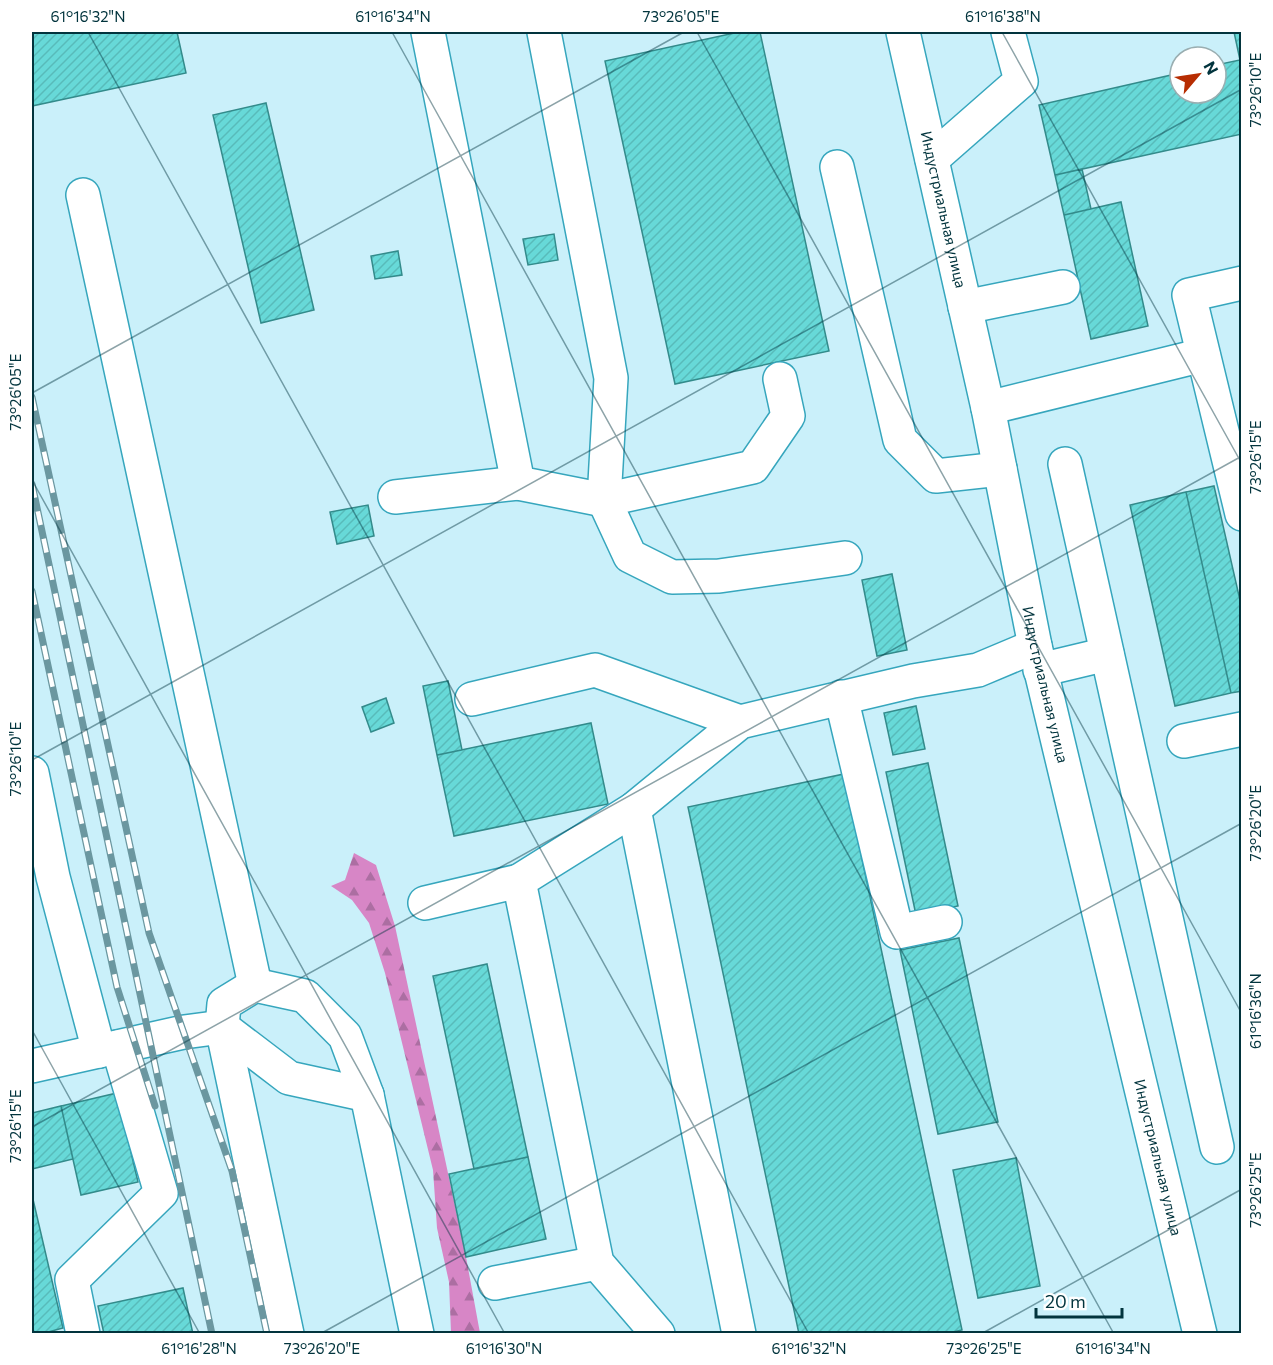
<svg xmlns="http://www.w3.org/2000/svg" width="1273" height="1365" viewBox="0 0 1273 1365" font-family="Commissioner,sans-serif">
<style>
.forest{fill:url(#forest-firs)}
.building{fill:url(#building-hatch);stroke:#338b8b;stroke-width:1.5}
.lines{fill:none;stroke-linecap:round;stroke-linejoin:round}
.minor-casing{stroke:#36a6bd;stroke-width:36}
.minor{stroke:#fff;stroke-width:33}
.rail-casing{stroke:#6b97a0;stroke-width:7}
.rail{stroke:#fff;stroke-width:4.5;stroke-dasharray:14;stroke-linecap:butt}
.ticks{fill:none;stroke:#02343d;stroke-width:1.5;stroke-opacity:0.45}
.labels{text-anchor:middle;stroke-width:6;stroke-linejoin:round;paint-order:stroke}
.street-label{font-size:15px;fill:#02343d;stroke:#fff}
.neatline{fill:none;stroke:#02343d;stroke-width:2}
.ticks-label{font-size:15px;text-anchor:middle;fill:#02343d}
</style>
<defs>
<pattern id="forest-firs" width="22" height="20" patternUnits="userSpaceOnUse" patternTransform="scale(1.5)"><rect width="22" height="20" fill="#d786c6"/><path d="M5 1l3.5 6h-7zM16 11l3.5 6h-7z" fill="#ac6ea2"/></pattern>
<pattern id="building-hatch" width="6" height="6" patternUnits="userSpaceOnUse" patternTransform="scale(1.5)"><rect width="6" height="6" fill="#67d9d8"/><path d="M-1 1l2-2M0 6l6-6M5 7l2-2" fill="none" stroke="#58bbba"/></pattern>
</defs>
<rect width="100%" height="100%" fill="#caf0fa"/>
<!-- forest -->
<path class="forest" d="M354 853 376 865 395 926 466 1257 480 1333H451L449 1282 437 1228 433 1170 385 973 369 923 352 900 331 886 345 880Z"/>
<!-- building -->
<path class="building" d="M32 32H177L186 73 32 106Z
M739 32H760L829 351 675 384 605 61Z
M1234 32H1242V134L1055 175 1039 105 1180 73V93H1216V65L1240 60Z
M266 103 314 310 261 323 213 115Z
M1082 169 1091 209 1064 215 1055 175Z
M1121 202 1148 326 1091 339 1064 215Z
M554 234 558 260 528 265 523 239Z
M398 251 402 275 375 279 371 256Z
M1214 486 1242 609V691L1231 693 1186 492Z
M1186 492 1231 693 1175 706 1130 505Z
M368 505 374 536 337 544 330 512Z
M892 574 907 650 877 656 862 580Z
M448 681 462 750 437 755 423 686Z
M386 698 394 723 371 732 362 707Z
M916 706 925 749 893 755 884 713Z
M591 723 608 804 454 836 437 755Z
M928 763 958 906 916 915 886 772Z
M844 774 962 1330 944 1334H799L688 807Z
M959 938 998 1122 938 1134 900 950Z
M487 964 528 1157 474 1169 433 976Z
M117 1093 138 1182 81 1195 61 1106Z
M61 1106 73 1159 32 1169V1113Z
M528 1157 546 1239 466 1257 449 1174Z
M1016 1158 1040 1286 978 1298 953 1170Z
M32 1195 63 1328 41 1334H34L32 1321Z
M183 1288 193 1334H104L98 1306Z"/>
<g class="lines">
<defs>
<g id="minor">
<path d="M428 32 518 483 604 500 753 467 788 416 780 379"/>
<path d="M544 32 611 378 604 500 630 556 672 577 719 576 845 558"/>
<path id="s1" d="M903 32 988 408 1035 646 1200 1334"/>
<path d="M932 159 1021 81 1008 32"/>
<path d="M837 167 900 440 936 476 1000 469"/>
<path d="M83 195 255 985"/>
<path d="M1242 283 1189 295 1242 514"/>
<path d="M965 307 1063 287"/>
<path d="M988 408 1203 355"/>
<path d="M1065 464 1217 1147"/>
<path d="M395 497 518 483"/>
<path d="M1040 670 1107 654"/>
<path d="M841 697 897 932 945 922"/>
<path d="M472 699 595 670 740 722"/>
<path d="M1184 741 1242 729"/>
<path d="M32 773 53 877 99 1051"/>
<path d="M634 809 739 1334"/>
<path d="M425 903 519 881"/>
<path d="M32 1066 184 1032 222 1027 289 1078 367 1095"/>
<path d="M495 1283 597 1263"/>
<path d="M83 1334 72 1280 161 1193 118 1047"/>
<path d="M287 1334 222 1027 224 1004 255 985 305 996 345 1036 367 1095 417 1334"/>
<path d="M658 1334 597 1263 519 881 634 809 740 722 913 681 978 670 1035 646"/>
</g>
</defs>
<!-- minor casing -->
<use href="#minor" class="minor-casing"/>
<!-- minor -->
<use href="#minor" class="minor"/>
<defs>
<path id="rail" d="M32 397 149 933 232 1171 267 1334
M32 484 212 1334
M32 591 117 987 155 1106"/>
</defs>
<!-- rail casing -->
<use href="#rail" class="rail-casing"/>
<!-- rail -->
<use href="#rail" class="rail"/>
</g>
<!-- ticks -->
<path class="ticks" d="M88 32 809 1334M392 32 1114 1334M697 32 1242 1014M1002 32 1242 464M32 393 684 32M32 480 505 1334M32 760 1242 89M32 1030 200 1334M32 1127 1242 456M320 1334 1242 823M981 1334 1242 1189"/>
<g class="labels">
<!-- street labels -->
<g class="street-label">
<text dy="5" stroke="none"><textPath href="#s1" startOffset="182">Индустриальная улица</textPath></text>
<text dy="5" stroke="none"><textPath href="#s1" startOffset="668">Индустриальная улица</textPath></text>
<text dy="5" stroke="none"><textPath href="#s1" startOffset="1154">Индустриальная улица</textPath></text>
</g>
</g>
<!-- border -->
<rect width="1273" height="1365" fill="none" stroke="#ffffff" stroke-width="66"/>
<!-- north arrow -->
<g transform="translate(1198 75) rotate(61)"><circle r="28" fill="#ffffff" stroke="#9aaeb1" stroke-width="1.5"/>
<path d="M0-4.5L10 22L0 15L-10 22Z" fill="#b72d02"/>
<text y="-9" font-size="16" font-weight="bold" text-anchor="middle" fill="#02343d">N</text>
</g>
<!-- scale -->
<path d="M1036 1308v9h86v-9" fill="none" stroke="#02343d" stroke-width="3"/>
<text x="1045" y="1308" font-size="18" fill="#02343d" stroke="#ffffff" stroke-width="4.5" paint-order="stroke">20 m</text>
<rect x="33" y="33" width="1207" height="1299" class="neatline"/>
<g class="ticks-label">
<text x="88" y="22">61°16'32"N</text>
<text x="393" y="22">61°16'34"N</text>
<text x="681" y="22">73°26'05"E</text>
<text x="1003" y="22">61°16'38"N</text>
<text transform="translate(1256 90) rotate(-90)" y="5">73°26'10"E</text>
<text transform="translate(16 392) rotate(-90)" y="5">73°26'05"E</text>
<text transform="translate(1256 457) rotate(-90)" y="5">73°26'15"E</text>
<text transform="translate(16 759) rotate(-90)" y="5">73°26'10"E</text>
<text transform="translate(1256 823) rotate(-90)" y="5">73°26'20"E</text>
<text transform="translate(1256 1011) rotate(-90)" y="5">61°16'36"N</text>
<text transform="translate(16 1126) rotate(-90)" y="5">73°26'15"E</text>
<text transform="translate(1256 1190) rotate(-90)" y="5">73°26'25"E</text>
<text x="199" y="1354">61°16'28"N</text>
<text x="322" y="1354">73°26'20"E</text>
<text x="504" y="1354">61°16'30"N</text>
<text x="809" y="1354">61°16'32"N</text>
<text x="984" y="1354">73°26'25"E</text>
<text x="1113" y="1354">61°16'34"N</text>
</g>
</svg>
